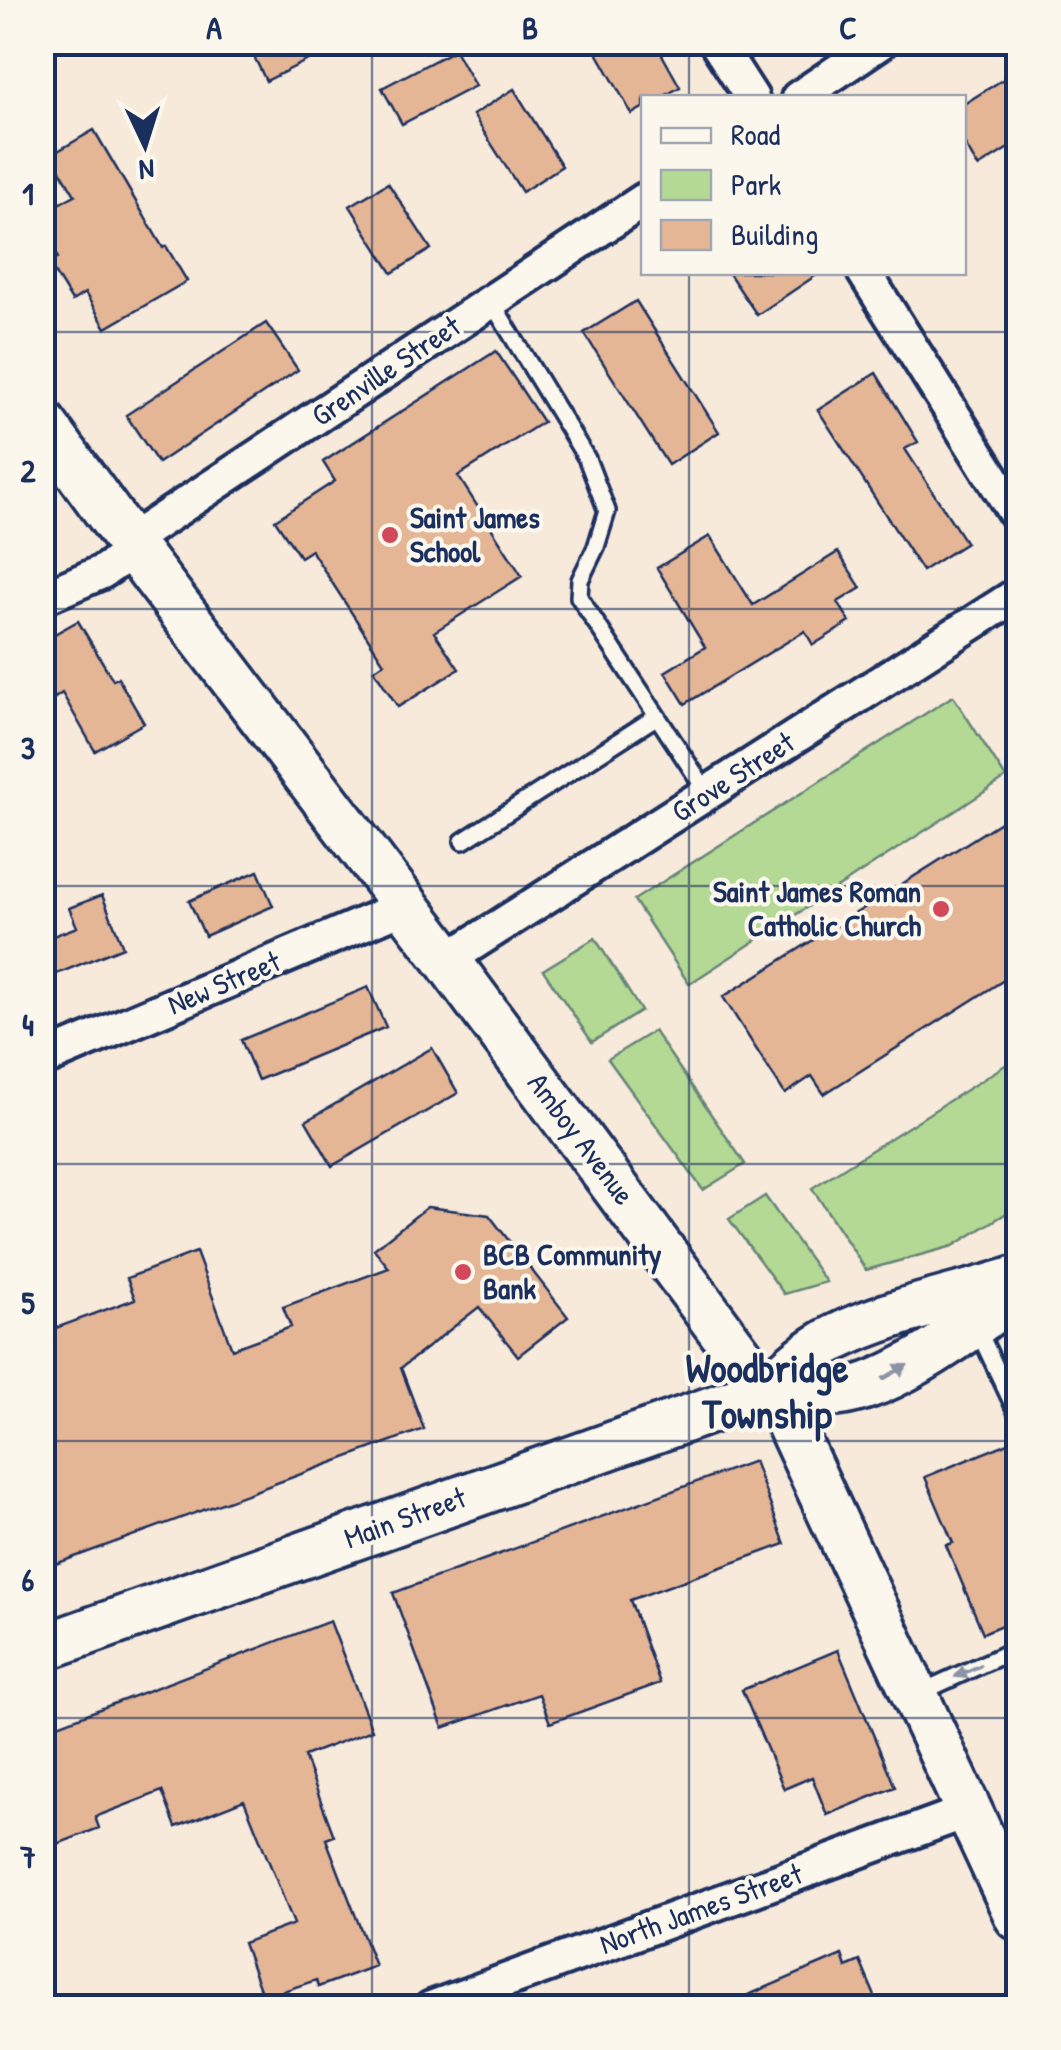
<svg xmlns="http://www.w3.org/2000/svg" width="1061" height="2050" viewBox="0 0 1061 2050" font-family="'Patrick Hand',sans-serif">
<style>
.green{fill:#b3d994;stroke:#678479;stroke-width:2.5}
.building{fill:#e5b695;stroke:#1b2f5e;stroke-width:2.5}
.lines{fill:none;stroke-linecap:round;stroke-linejoin:round}
.service-casing{stroke:#1b2f5e;stroke-width:22}
.minor-casing{stroke:#1b2f5e;stroke-width:40}
.secondary-casing{stroke:#1b2f5e;stroke-width:52}
.service{stroke:#fbf7ec;stroke-width:15}
.minor{stroke:#fbf7ec;stroke-width:32}
.secondary{stroke:#fbf7ec;stroke-width:45}
.oneway{fill:#8b93a5}
.grid{fill:none;stroke:#1b2f5e;stroke-width:2.5;stroke-opacity:0.55}
.poi-dot{fill:#d1495b;stroke:#fbf7ec;stroke-width:4}
.labels{text-anchor:middle;stroke-width:8;stroke-linejoin:round;paint-order:stroke}
.street-label{font-size:30px;fill:#1b2f5e;stroke:#fbf7ec}
.poi-label{font-size:30px;font-weight:bold;fill:#1b2f5e;stroke:#fbf7ec;text-anchor:start}
.district-label{font-size:40px;font-weight:bold;fill:#1b2f5e;stroke:#fbf7ec}
.neatline{fill:none;stroke:#1b2f5e;stroke-width:4}
.grid-label{font-size:32px;text-anchor:middle;font-weight:bold;fill:#1b2f5e}
</style>
<rect width="100%" height="100%" fill="#f7eadb"/>
<filter id="ink" filterUnits="userSpaceOnUse"><feTurbulence type="fractalNoise" baseFrequency=".01" numOctaves="2"/><feDisplacementMap in="SourceGraphic" scale="20" xChannelSelector="R" yChannelSelector="G"/><feConvolveMatrix kernelMatrix="1 2 1 2 8 2 1 2 1" color-interpolation-filters="sRGB"/></filter>
<g filter="url(#ink)">
<!-- green -->
<path class="green" d="M953 696 1006 778 689 984 634 900Z
M595 938 641 1011 592 1042 543 970Z
M654 1031 745 1164 703 1190 608 1059Z
M1018 1057V1206L953 1246 866 1270 812 1188Z
M765 1196 826 1282 784 1294 729 1219Z"/>
<!-- building -->
<path class="building" d="M247 42H344L266 81Z
M591 42H655L680 87 661 98H644V107L632 114Z
M455 50 475 86 402 124 382 88Z
M1018 70V142L978 167 964 143V104Z
M514 89 562 166 522 192 473 115Z
M94 130 163 248 166 246 187 281 106 328 85 293 72 301 49 264 58 258 42 231V213L75 195 51 155Z
M388 183 431 249 392 273 350 206Z
M728 272H821L757 315Z
M636 301 719 432 668 465 584 333Z
M266 323 298 370 158 463 126 415Z
M496 351 543 422 458 476 522 576 434 632 459 669 398 707 374 670 384 663 311 550 300 557 275 520 335 481 323 462Z
M876 373 918 442 905 449 966 543 922 571 818 410Z
M710 536 753 605 838 552 861 588 838 602 850 622 813 645 805 631 685 704 665 672 705 647 657 568Z
M78 621 113 680 118 678 144 723 95 751 62 693 55 698 42 677V641Z
M1002 821 1018 846V971L824 1094 812 1076 785 1094 723 997Z
M258 871 273 906 205 936 189 901Z
M102 895 123 947 42 980V940L77 927 69 908Z
M368 987 386 1027 258 1080 241 1040Z
M432 1048 458 1093 332 1166 306 1121Z
M427 1207 489 1215 568 1317 518 1356 479 1307 401 1368 424 1429 42 1569V1333L135 1299 127 1278 196 1252 232 1349 291 1327 283 1307 389 1268 374 1249Z
M1018 1439V1618L983 1633 946 1545 953 1543 925 1477Z
M754 1461 785 1544 630 1600 660 1683 550 1723 539 1694 443 1728 393 1593Z
M330 1621 372 1730 304 1756 334 1836 326 1839 375 1966 318 1987 316 1980 263 1998 243 1943 294 1924 244 1800 176 1827 162 1791 95 1817 99 1828 42 1850V1731Z
M838 1650 895 1787 827 1815 812 1777 784 1789 742 1690Z
M842 1955 846 1967 860 1961 880 2008H718Z"/>
<g class="lines">
<defs>
<path id="service" d="M491 301 587 459 607 511 596 547 580 580 579 597 708 794
M463 841 656 717
M977 1328 1018 1415
M917 1694 1018 1648"/>
<path id="minor" d="M716 42 752 98
M798 98 881 42
M864 272 1018 518
M128 542 644 200
M42 598 102 572 135 550
M447 960 1018 594
M42 1060 405 906
M431 2008 971 1810"/>
<path id="secondary" d="M42 422 135 550 447 960 788 1421 1018 1917
M767 1390C791 1393 814 1396 837 1393 892 1387 977 1325 1018 1289
M42 1648 767 1390C788 1370 809 1351 835 1338 891 1310 958 1298 1018 1279"/>
</defs>
<!-- service casing -->
<use href="#service" class="service-casing"/>
<!-- minor casing -->
<use href="#minor" class="minor-casing"/>
<!-- secondary casing -->
<use href="#secondary" class="secondary-casing"/>
<!-- service -->
<use href="#service" class="service"/>
<!-- minor -->
<use href="#minor" class="minor"/>
<!-- secondary -->
<use href="#secondary" class="secondary"/>
</g>
<!-- one-way arrows -->
<defs><path id="oneway-solid" d="M-6-.8H1V-3.2L6.5 0L1 3.2V.8H-6Z" transform="scale(2.5)"/></defs>
<g class="oneway">
<use href="#oneway-solid" transform="translate(895 1372) rotate(-30)"/>
<use href="#oneway-solid" transform="translate(968 1671) rotate(156)"/>
</g>
</g>
<!-- grid -->
<path class="grid" d="M372 42V2008M689 42V98M689 272V2008M42 332H1018M42 609H1018M42 886H1018M42 1164H1018M42 1441H1018M42 1718H1018"/>
<!-- markers -->
<g class="poi-dot">
<circle cx="390" cy="535" r="10"/>
<circle cx="941" cy="909" r="10"/>
<circle cx="463" cy="1272" r="10"/>
</g>
<g class="labels">
<!-- street labels -->
<g class="street-label">
<text transform="translate(386 371) rotate(-34)" y="10">Grenville Street</text>
<text transform="translate(733 777) rotate(-33)" y="10">Grove Street</text>
<text transform="translate(224 983) rotate(-23)" y="10">New Street</text>
<text transform="translate(581 1139) rotate(53)" y="10">Amboy Avenue</text>
<text transform="translate(405 1518) rotate(-20)" y="10">Main Street</text>
<text transform="translate(701 1909) rotate(-20)" y="10">North James Street</text>
</g>
<!-- poi labels -->
<g class="poi-label">
<text x="410" y="528">Saint James<tspan x="410" dy="34">School</tspan></text>
<text x="921" y="902" text-anchor="end">Saint James Roman<tspan x="921" dy="34">Catholic Church</tspan></text>
<text x="483" y="1265">BCB Community<tspan x="483" dy="34">Bank</tspan></text>
</g>
<!-- district labels -->
<g class="district-label">
<text x="767" y="1382">Woodbridge<tspan x="767" dy="46">Township</tspan></text>
</g>
</g>
<!-- margin -->
<rect width="1061" height="2050" fill="none" stroke="#fbf7ec" stroke-width="110"/>
<!-- legend -->
<rect x="641" y="95" width="325" height="180" fill="#fbf7ec" stroke="#a1a7b3" stroke-width="2.5"/>
<rect x="661" y="128" width="50" height="15" fill="#fbf7ec" stroke="#a1a7b3" stroke-width="2.5"/>
<text x="731" y="145" font-size="30" fill="#1b2f5e">Road</text>
<rect x="661" y="170" width="50" height="30" fill="#b3d994" stroke="#a1a7b3" stroke-width="2.5"/>
<text x="731" y="195" font-size="30" fill="#1b2f5e">Park</text>
<rect x="661" y="220" width="50" height="30" fill="#e5b695" stroke="#a1a7b3" stroke-width="2.5"/>
<text x="731" y="245" font-size="30" fill="#1b2f5e">Building</text>
<!-- north arrow -->
<g transform="translate(145 145) rotate(176)" stroke="#fbf7ec" stroke-width="8" paint-order="stroke">
<path d="M0-8L18 38L0 25L-18 38Z" fill="#1b2f5e"/>
<text y="-15" font-size="28" font-weight="bold" text-anchor="middle" fill="#1b2f5e">N</text>
</g>
<rect x="55" y="55" width="951" height="1940" class="neatline"/>
<g class="grid-label">
<text x="214" y="39">A</text>
<text x="530" y="39">B</text>
<text x="848" y="39">C</text>
<text x="28" y="205">1</text>
<text x="28" y="482">2</text>
<text x="28" y="759">3</text>
<text x="28" y="1036">4</text>
<text x="28" y="1314">5</text>
<text x="28" y="1591">6</text>
<text x="28" y="1868">7</text>
</g>
</svg>
